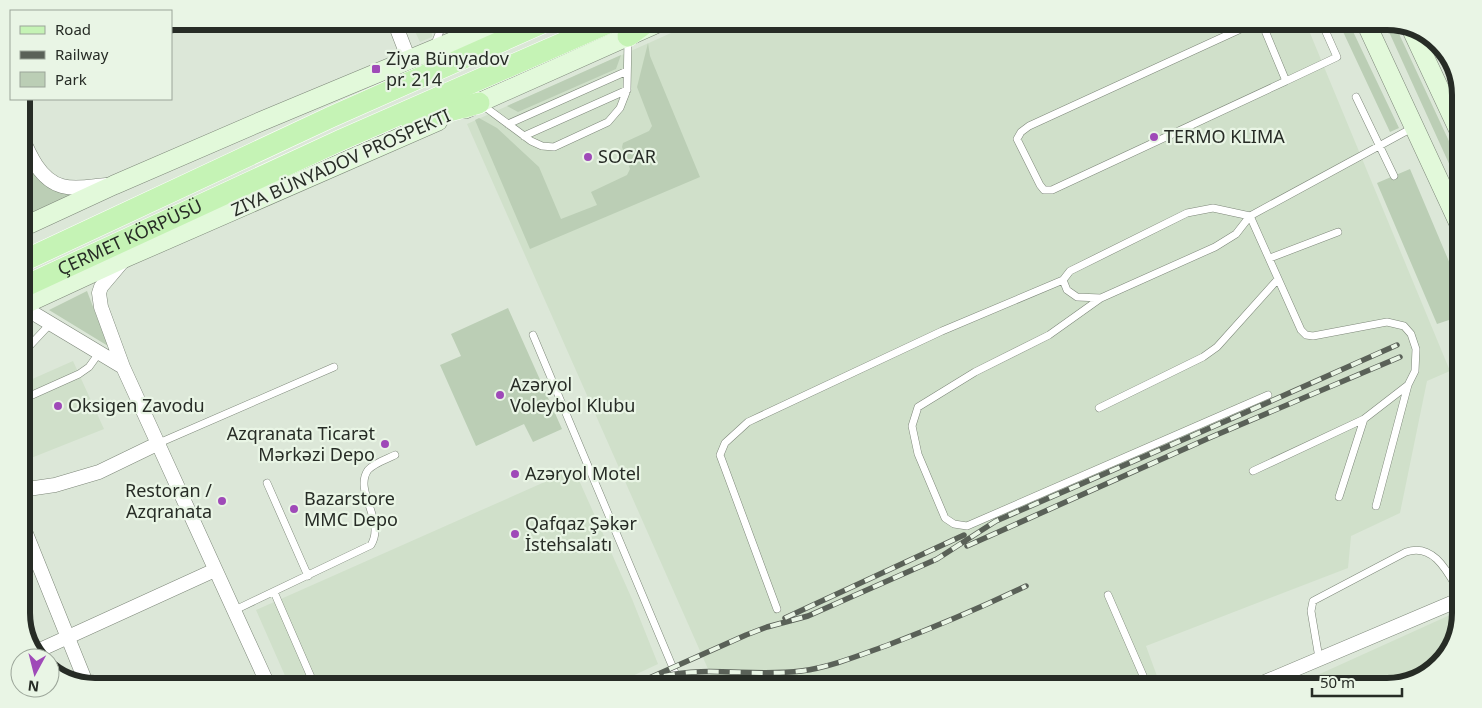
<svg xmlns="http://www.w3.org/2000/svg" width="1482" height="708" viewBox="0 0 1482 708" font-family="'Noto Sans',sans-serif">
<style>
.built{fill:#d0e0ca}
.green{fill:#bbceb5}
.lines{fill:none;stroke-linecap:round;stroke-linejoin:round}
.lane-casing{stroke:#7d8779;stroke-width:8}
.street-casing{stroke:#7d8779;stroke-width:15}
.secondary-casing{stroke:#7d8779;stroke-width:20}
.primary-casing{stroke:#fff;stroke-width:22}
.lane{stroke:#fff;stroke-width:7}
.street{stroke:#fff;stroke-width:14}
.secondary{stroke:#e2f9da;stroke-width:19}
.primary{stroke:#c5f3b5;stroke-width:21}
.rail-casing{stroke:#5a6158;stroke-width:5.5}
.rail{stroke:#e9f5e5;stroke-width:4;stroke-dasharray:11;stroke-linecap:butt}
.poi-dot{fill:#9f4ab8;stroke:#e9f5e5;stroke-width:2}
.labels{text-anchor:middle;stroke-width:4.5;stroke-linejoin:round;paint-order:stroke}
.poi-label{font-size:18px;fill:#272c26;stroke:#e9f5e5;text-anchor:start}
.street-label{font-size:18px;fill:#272c26;stroke:#e9f5e5}
.rim{fill:none;stroke:#272c26;stroke-width:6}
</style>
<rect width="100%" height="100%" fill="#dce7d8"/>
<!-- built -->
<path class="built" d="M410 21H431L432 37 420 42Z
M698 21H1305L1450 371 1427 381 1400 513 1351 536 1348 568 1146 646 1161 687H716L467 124Z
M73 361 104 429 21 462V384Z
M574 469 632 599 658 664 609 687H290L256 610Z
M1461 610 1453 645 1428 675 1387 687H1291Z"/>
<!-- green -->
<path class="green" d="M1338 21H1348L1399 128 1390 132Z
M1384 21 1394 23 1461 167V190Z
M648 43 650 56 700 177 530 249 475 120 479 118 497 128 539 167 561 219 597 205 591 192 627 175 630 169 622 147 623 143 649 131 652 126 637 87Z
M621 55 616 69 518 112 507 106Z
M29 164C45 187 48 193 77 194L21 219C21 201 28 183 29 164Z
M1410 169 1461 290V316L1437 324 1377 183Z
M87 291 108 346 49 310Z
M508 308 562 429 533 442 524 424 476 446 440 365 461 356 451 334Z"/>
<g class="lines">
<defs>
<path id="lane" d="M1258 21 1029 126 1021 132 1017 139 1040 185 1044 190H1052L1286 81 1261 21
M434 46 444 21
M1286 81 1337 57 1321 21
M1356 97 1394 176
M481 104 531 141 542 146 554 147 608 122 620 108 627 90 628 39
M508 124 627 71
M524 136 627 90
M1213 208 1250 216 1236 234 1215 247 1101 298 1077 297 1067 290 1063 280 1070 271 1187 213Z
M1270 258 1338 232
M1101 298 1049 335 975 372 918 407 912 426 918 454 945 518 954 524 967 526 1268 395
M533 335 681 687
M21 355 50 324
M21 400 79 374 89 367 99 353
M1099 408 1203 357 1217 347 1278 279
M159 443 334 367
M1253 471 1364 419 1408 385 1415 371 1416 349 1411 334 1404 326 1387 322 1313 336 1306 335 1301 330 1250 216 1414 127
M267 483 308 576
M1339 497 1364 419
M1376 506 1408 385
M274 592 314 684
M1108 595 1148 687
M777 609 720 455 725 443 748 422 942 331 1063 280
M235 610 371 545C386 521 353 491 368 470 374 463 387 459 395 455
M1319 658 1311 611 1313 601 1406 552C1435 542 1449 575 1461 595
M1285 673 1291 687"/>
<path id="street" d="M394 21 409 60
M171 26 183 21
M21 135C29 154 40 180 62 186 76 190 92 186 106 185
M21 186 25 164V145
M123 261 101 287 99 293 101 307 123 367 269 687
M23 307 123 367
M21 490 55 485 99 472 159 443
M21 521 87 685
M33 653 215 570
M1253 687 1461 599"/>
<path id="secondary" d="M1365 21 1461 228
M1410 26 1461 135
M465 109 662 21
M21 228 114 185 262 121 502 21
M21 306 127 257 438 121"/>
<g id="primary">
<path d="M628 36 648 21"/>
<path d="M411 121 479 103"/>
<path d="M21 262 331 117 547 21"/>
<path id="s1" d="M21 288 341 140 613 21"/>
</g>
</defs>
<!-- lane casing -->
<use href="#lane" class="lane-casing"/>
<!-- street casing -->
<use href="#street" class="street-casing"/>
<!-- secondary casing -->
<use href="#secondary" class="secondary-casing"/>
<!-- primary casing -->
<use href="#primary" class="primary-casing"/>
<!-- lane -->
<use href="#lane" class="lane"/>
<!-- street -->
<use href="#street" class="street"/>
<!-- secondary -->
<use href="#secondary" class="secondary"/>
<!-- primary -->
<use href="#primary" class="primary"/>
<defs>
<path id="rail" d="M967 546 1209 438 1400 357
M785 618 964 535
M664 676C708 666 755 677 801 671 831 667 860 655 888 645 935 627 980 608 1026 586
M629 687 746 635 767 627 808 616 937 559 996 521 1233 418 1397 345"/>
</defs>
<!-- rail casing -->
<use href="#rail" class="rail-casing"/>
<!-- rail -->
<use href="#rail" class="rail"/>
</g>
<!-- markers -->
<g class="poi-dot">
<rect x="371" y="64" width="10" height="10" rx="2.5"/>
<circle cx="1154" cy="137" r="5"/>
<circle cx="588" cy="157" r="5"/>
<circle cx="500" cy="395" r="5"/>
<circle cx="58" cy="406" r="5"/>
<circle cx="385" cy="444" r="5"/>
<circle cx="515" cy="474" r="5"/>
<circle cx="222" cy="501" r="5"/>
<circle cx="294" cy="509" r="5"/>
<circle cx="515" cy="534" r="5"/>
</g>
<g class="labels">
<!-- poi labels -->
<g class="poi-label">
<text x="386" y="65">Ziya Bünyadov<tspan x="386" dy="21">pr. 214</tspan></text>
<text x="1164" y="143">TERMO KLIMA</text>
<text x="598" y="163">SOCAR</text>
<text x="510" y="391">Azəryol<tspan x="510" dy="21">Voleybol Klubu</tspan></text>
<text x="68" y="412">Oksigen Zavodu</text>
<text x="375" y="440" text-anchor="end">Azqranata Ticarət<tspan x="375" dy="21">Mərkəzi Depo</tspan></text>
<text x="525" y="480">Azəryol Motel</text>
<text x="212" y="497" text-anchor="end">Restoran /<tspan x="212" dy="21">Azqranata</tspan></text>
<text x="304" y="505">Bazarstore<tspan x="304" dy="21">MMC Depo</tspan></text>
<text x="525" y="530">Qafqaz Şəkər<tspan x="525" dy="21">İstehsalatı</tspan></text>
</g>
<!-- street labels -->
<g class="street-label">
<text transform="translate(341 163) rotate(-24)" y="6">ZIYA BÜNYADOV PROSPEKTI</text>
<text dy="6" stroke="none"><textPath href="#s1" startOffset="120">ÇERMET KÖRPÜSÜ</textPath></text>
</g>
</g>
<!-- crop -->
<path d="M0 0H1482V708H0ZM95 30H1387A65 65 0 0 1 1452 95V613A65 65 0 0 1 1387 678H95A65 65 0 0 1 30 613V95A65 65 0 0 1 95 30Z" fill="#e9f5e5" fill-rule="evenodd"/>
<path class="rim" d="M95 30H1387A65 65 0 0 1 1452 95V613A65 65 0 0 1 1387 678H95A65 65 0 0 1 30 613V95A65 65 0 0 1 95 30Z"/>
<!-- legend -->
<rect x="10" y="10" width="162" height="90" fill="#e9f5e5" stroke="#9ba599"/>
<rect x="20" y="26" width="25" height="8" fill="#c5f3b5" stroke="#9ba599"/>
<text x="55" y="35" font-size="15" fill="#272c26">Road</text>
<rect x="20" y="51" width="25" height="8" fill="#5a6158" stroke="#9ba599"/>
<text x="55" y="60" font-size="15" fill="#272c26">Railway</text>
<rect x="20" y="72" width="25" height="15" fill="#bbceb5" stroke="#9ba599"/>
<text x="55" y="85" font-size="15" fill="#272c26">Park</text>
<!-- north arrow -->
<g transform="translate(35 673) rotate(187)"><circle r="24" fill="#e9f5e5" stroke="#9ba599"/>
<path d="M0-4L9 19L0 12L-9 19Z" fill="#9f4ab8"/>
<text y="-8" font-size="14" font-weight="bold" text-anchor="middle" fill="#272c26">N</text>
</g>
<!-- scale -->
<path d="M1312 688v8h90v-8" fill="none" stroke="#272c26" stroke-width="2.5"/>
<text x="1320" y="688" font-size="15" fill="#272c26" stroke="#e9f5e5" stroke-width="4" paint-order="stroke">50 m</text>
</svg>
